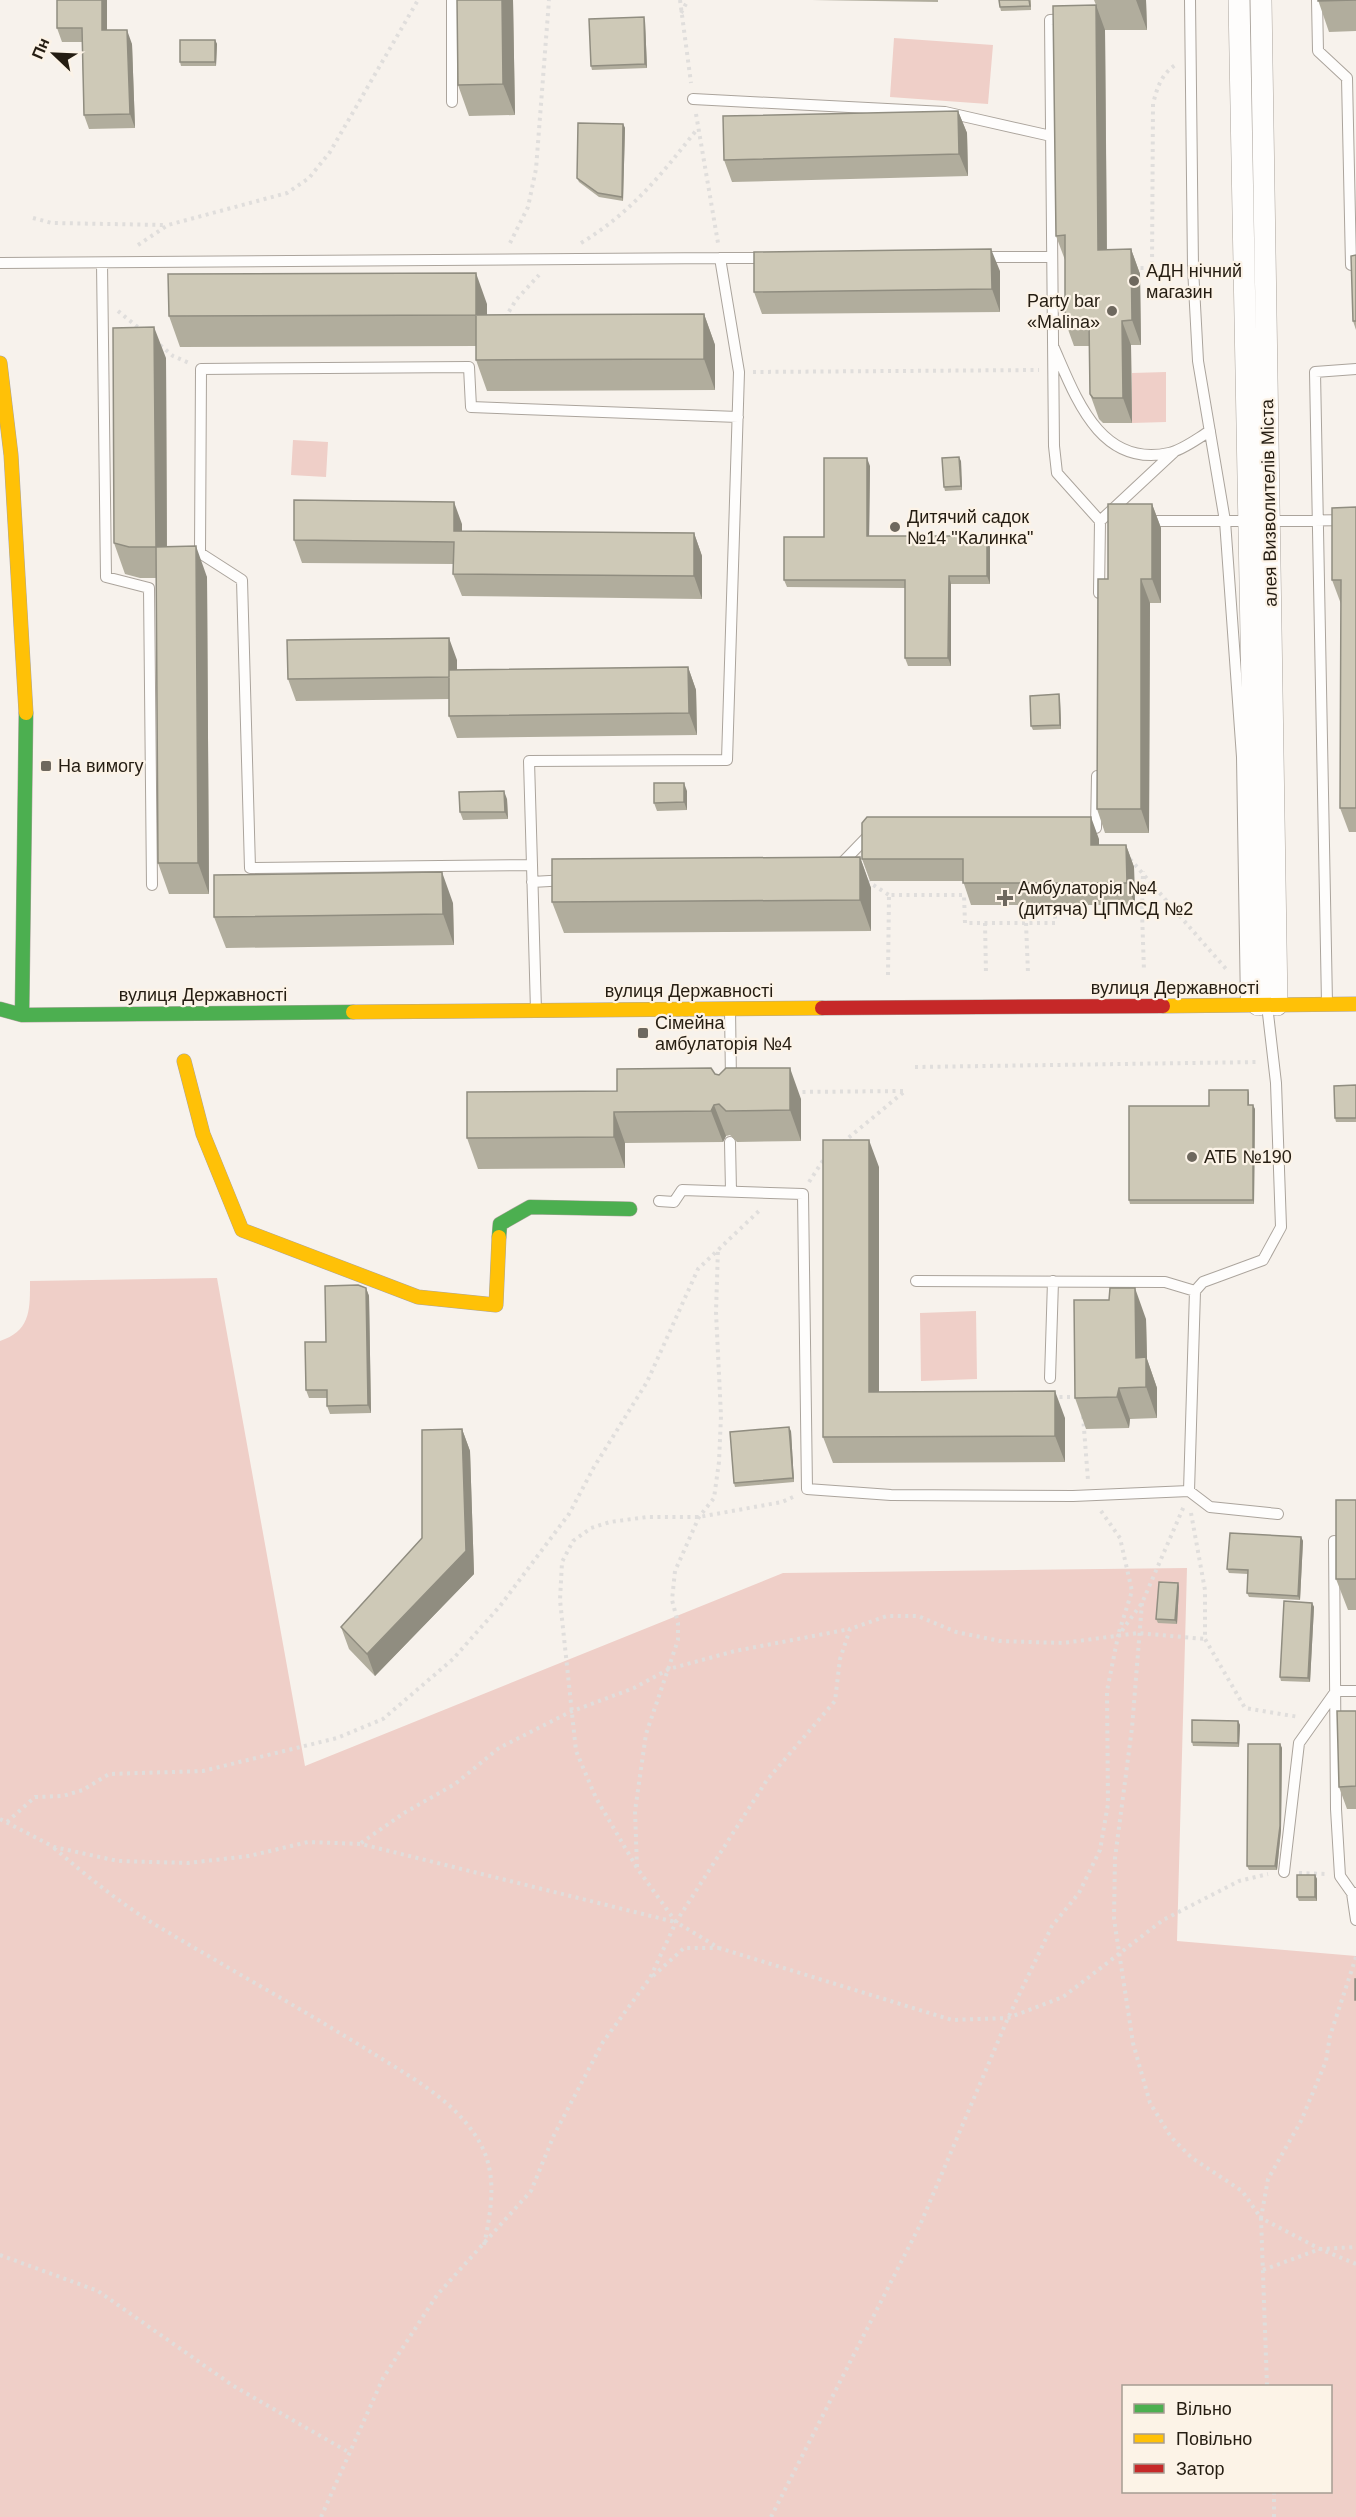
<svg xmlns="http://www.w3.org/2000/svg" width="1356" height="2517" viewBox="0 0 1356 2517" font-family="Helvetica,sans-serif">
<style>
.green{fill:#efcfc8;fill-rule:evenodd}
.lines{fill:none;stroke-linecap:round;stroke-linejoin:round}
.lane-casing{stroke:#aba49c;stroke-width:12}
.street-casing{stroke:#aba49c;stroke-width:22}
.fast-casing{stroke:#aba49c;stroke-width:15}
.slow-casing{stroke:#aba49c;stroke-width:15}
.jam-casing{stroke:#aba49c;stroke-width:15}
.path{stroke:#e0dedc;stroke-width:4;stroke-dasharray:3 4.5;stroke-linecap:butt}
.lane{stroke:#fefdfc;stroke-width:10}
.street{stroke:#fefdfc;stroke-width:21}
.fast{stroke:#4caf50;stroke-width:14}
.slow{stroke:#ffc107;stroke-width:14}
.jam{stroke:#c62828;stroke-width:14}
.wall{fill:#b1ad9d}
.shaded-wall{fill:#908d80}
.building{fill:#cec9b7;stroke:#908d80;stroke-width:1.5}
.poi-dot{fill:#6e685e;stroke:#fcf3e7;stroke-width:2}
.labels{text-anchor:middle;stroke-width:4.5;stroke-linejoin:round;paint-order:stroke}
.poi-label{font-size:18px;fill:#251d12;stroke:#fcf3e7;text-anchor:start}
.street-label{font-size:18px;fill:#251d12;stroke:#fcf3e7}
</style>
<rect width="100%" height="100%" fill="#f7f2ec"/>
<!-- green -->
<path class="green" d="M894 38 993 45 988 104 890 97Z
M1166 372V422L1132 423V373Z
M293 440 328 442 326 477 291 475Z
M217 1278 305 1766 783 1573 1187 1568 1177 1941 1356 1956V2517H0V1341C31 1331 30 1309 30 1281ZM1124 2386H1330V2492H1124Z
M976 1311 977 1379 921 1381 920 1313Z"/>
<g class="lines">
<defs>
<path id="lane" d="M1190 0 1193 268 1198 361 1225 521 1242 757 1246 1005
M1317 0 1318 51 1347 78 1351 265
M1067 19 1050 20 1054 446 1057 473 1100 521 1099 593
M693 99 945 112 1051 136
M452 102V0
M980 257H1051
M0 263 720 258
M102 263 106 577 149 588 152 885
M1054 348C1076 398 1100 468 1169 453 1183 450 1198 438 1210 431
M1100 521 1174 452
M1146 521H1251
M1266 521 1356 520
M1082 828H1096L1097 776
M532 865 529 761 727 760 739 372 720 258H767
M837 865 841 864 871 833
M532 882 567 880
M1327 1003 1315 372 1356 369
M730 1009 731 1081
M536 1011 532 865 250 868 242 580 200 553 201 369 469 367 471 407 738 417
M730 1142 731 1191
M659 1201 674 1202 682 1190 803 1194 807 1489 891 1495 1073 1496 1189 1491 1210 1507 1278 1514
M916 1281 1165 1282 1195 1291
M1050 1378 1053 1281
M1189 1491 1195 1291 1203 1282 1263 1260 1281 1227 1276 1083 1267 1005
M1334 1541 1336 1809 1340 1876 1352 1893H1356
M1284 1872 1299 1743 1336 1691H1356
M1352 1893 1356 1920"/>
<path id="street" d="M1239 0 1258 1005
M1261 0 1277 1005"/>
<path id="fast" d="M0 1009 22 1015 353 1012
M22 1015 26 713
M499 1237 500 1224 530 1207 630 1209"/>
<path id="slow" d="M0 363 11 455 26 713
M1163 1006 1356 1004
M353 1012 822 1008
M184 1061 203 1134 242 1230 418 1297 496 1305 499 1237"/>
<path id="jam" d="M822 1008 1163 1006"/>
</defs>
<!-- lane casing -->
<use href="#lane" class="lane-casing"/>
<!-- street casing -->
<use href="#street" class="street-casing"/>
<!-- fast casing -->
<use href="#fast" class="fast-casing"/>
<!-- slow casing -->
<use href="#slow" class="slow-casing"/>
<!-- jam casing -->
<use href="#jam" class="jam-casing"/>
<!-- path -->
<path class="path" d="M680 0 691 83
M681 13 688 0
M696 114 718 243
M33 218 52 223 166 225
M510 243 528 207 536 169 549 0
M581 243C632 212 662 174 698 128
M138 245 168 225 287 193 309 178 330 152 418 0
M1133 268H1152L1153 104C1157 88 1161 75 1175 65
M118 311 140 329
M505 318 516 300 539 275
M160 345 173 356 189 363
M753 372 1039 370
M1130 859 1227 970
M867 881 889 895
M1142 912 1144 971
M985 923 986 973
M1026 923 1028 973
M888 975 889 895H964L965 923H1055V911L1142 912 1143 871
M915 1067 1259 1062
M795 1092 905 1091 841 1144
M809 1182 826 1156
M1052 1397H1078
M1083 1416 1088 1480
M793 1497 782 1502 699 1517H647L610 1522 591 1528 573 1541 562 1562 560 1600 576 1751 596 1798 637 1868 676 1922 719 1948 952 2020 1008 2018 1063 1997 1163 1920 1239 1881 1268 1874
M1101 1511 1120 1538 1132 1591 1119 1632
M1191 1513 1205 1590V1639L1245 1708 1299 1717
M1142 1603 1132 1728 1115 1858 1114 1919 1119 1952 1133 2043 1150 2103 1171 2137 1192 2158 1242 2191 1261 2218 1267 2386
M0 1819 54 1847 118 1861 188 1863 249 1856 308 1842 361 1844 675 1922
M7 1822 35 1797 63 1796 83 1790 109 1774 203 1771 337 1738 383 1719 453 1659 500 1606 569 1514 594 1467 647 1382 698 1269 761 1209
M361 1843 404 1813 455 1784 499 1748 570 1712 634 1688 669 1669 735 1651 850 1629
M54 1848C88 1877 121 1904 159 1927 228 1968 298 2007 366 2049 407 2075 456 2100 480 2143 498 2175 491 2211 484 2245
M637 1867 635 1811 646 1734 678 1640V1623L672 1600 675 1571 699 1517 714 1498 719 1462 721 1416 716 1312 718 1248
M1299 1873 1325 1874
M1356 1957 1330 2036 1326 2061 1301 2121 1268 2179 1261 2218 1320 2249 1356 2264
M653 1976 684 1948H719
M0 2255 98 2291 232 2385 350 2453
M1263 2270 1320 2249 1356 2247
M321 2517 383 2378 437 2295 531 2191 554 2135 603 2042 650 1978 676 1922 767 1780 835 1701 840 1659 850 1629 887 1616H918L956 1632 1000 1641 1063 1643 1138 1633 1205 1639
M771 2517 920 2225 1008 2018 1052 1926 1079 1893 1100 1850 1108 1804 1107 1691 1118 1636 1142 1603 1184 1506
M1274 2517V2492"/>
<!-- lane -->
<use href="#lane" class="lane"/>
<!-- street -->
<use href="#street" class="street"/>
<!-- fast -->
<use href="#fast" class="fast"/>
<!-- slow -->
<use href="#slow" class="slow"/>
<!-- jam -->
<use href="#jam" class="jam"/>
</g>
<!-- wall -->
<path class="wall" d="M57 0 107 30 132 44 135 128 89 129 84 115 82 42H62L57 28Z
M457 0H513L515 115 469 116 458 85Z
M812 0H938V2Z
M1031 0V10L1001 11 1000 7Z
M1094 0H1146L1147 30H1105L1107 250 1131 249 1140 274 1141 345H1131L1132 423H1103L1099 419 1090 394 1089 346H1074L1065 321V260L1056 236 1096 5Z
M1318 0H1356V31L1329 32Z
M645 21 647 68 592 70 591 66Z
M215 40 217 44 216 66H181L180 62Z
M958 111 967 133 968 176 732 182 724 160Z
M623 124 625 128 623 201 599 197 579 182 577 178Z
M1356 255V330L1353 321Z
M1000 271V312L762 314 754 292Z
M487 304V315L704 314 715 345V390L487 391 476 360V346L180 347 169 316Z
M166 358 167 547 207 577 209 894H169L158 863 156 578H140L125 574 114 543Z
M961 461 962 490 945 491 944 487Z
M870 466 869 536 990 543V584H951V666H908L905 658V588L787 587 784 580 824 537Z
M1152 504 1161 528V603H1150L1149 833H1105L1097 809 1108 579Z
M1356 507V832H1349L1340 808 1341 604 1332 580Z
M462 524V531L694 533 702 556V599L462 596 453 574V564L302 563 294 540Z
M457 660V670L688 667 696 690 697 735 457 738 449 716V699L296 701 288 679Z
M1060 698 1061 729 1033 730 1031 726Z
M687 791V810L657 811 654 803Z
M507 799 508 819 463 820 460 812Z
M1099 839V845H1126L1134 867 1135 905H971L963 881H870L862 859Z
M860 857 871 888V931L564 933 552 902Z
M453 903 454 945 226 948 214 917Z
M715 1074 801 1099V1141L737 1142 730 1135 726 1136 723 1142 625 1143V1168L478 1169 467 1138 617 1091Z
M1356 1085V1122H1336L1335 1118Z
M1248 1090 1249 1094V1105L1255 1109 1254 1204H1130L1129 1200 1209 1106Z
M879 1167V1392L1065 1418V1462L833 1463 823 1437Z
M366 1288 369 1296 371 1413 330 1414 327 1406V1398H309L306 1390 326 1342Z
M1146 1319 1147 1359 1157 1388V1418L1130 1419 1129 1428 1086 1429 1075 1398Z
M462 1429 470 1451 474 1574 375 1676 349 1649 341 1627 422 1538Z
M791 1431 794 1482 735 1487 734 1483Z
M1356 1500V1610H1348L1336 1579Z
M1301 1537 1303 1541 1300 1600 1249 1597 1247 1593 1248 1574 1229 1573 1227 1569Z
M1178 1583 1179 1587 1177 1624 1158 1623 1156 1619Z
M1312 1603 1314 1607 1310 1682 1281 1681 1280 1677Z
M1356 1711V1809H1347L1339 1787Z
M1238 1721 1240 1725 1239 1747 1193 1746 1192 1742Z
M1280 1744 1282 1748 1281 1830 1277 1870H1249L1247 1866Z
M1315 1875 1317 1879V1901H1299L1297 1897Z"/>
<!-- shaded-wall -->
<path class="shaded-wall" d="M102 0H107V45L102 30Z
M502 0H513L515 115 503 84Z
M1136 0H1146L1147 30Z
M1096 5 1105 30 1107 275 1098 250Z
M644 17 645 21 647 68 645 64Z
M127 30 132 44 135 128 130 114Z
M215 40 217 44 216 66 215 62Z
M958 111 967 133 968 176 959 154Z
M623 124 625 128 623 201 622 197Z
M991 249 1000 271V312L992 289Z
M1131 249 1140 274 1141 345 1132 320Z
M476 273 487 304V346L476 315Z
M704 314 715 345V390L704 359Z
M1122 321 1131 345 1132 423 1123 398Z
M154 327 166 358 167 578 156 547Z
M959 457 961 461 962 490 961 486Z
M867 458 870 466 869 543 867 536Z
M454 502 462 524V553L454 531Z
M1152 504 1161 528V603L1152 579Z
M694 533 702 556V599L694 576Z
M987 536 990 543V584L987 576Z
M196 546 207 577 209 894 198 863Z
M949 576 951 584V666L948 658Z
M1141 579 1150 603 1149 833 1141 809Z
M449 638 457 660V699L449 677Z
M688 667 696 690 697 735 689 713Z
M1059 694 1060 698 1061 729 1060 725Z
M684 783 687 791V810L684 802Z
M504 791 507 799 508 819 505 812Z
M1091 817 1099 839V867L1091 845Z
M1126 845 1134 867 1135 905 1127 883Z
M860 857 871 888V931L860 900Z
M442 872 453 903 454 945 443 914Z
M790 1068 801 1099V1141L790 1110Z
M1248 1090 1249 1094V1109L1248 1105Z
M714 1105 726 1136 723 1142 711 1111Z
M1253 1105 1255 1109 1254 1204 1253 1200Z
M614 1112 625 1143V1168L614 1137Z
M869 1140 879 1167V1418L869 1392Z
M366 1288 369 1296 371 1413 368 1405Z
M1135 1288 1146 1319 1147 1359 1157 1388V1418L1136 1358Z
M1119 1388 1130 1419 1129 1428 1117 1397Z
M1055 1391 1065 1418V1462L1055 1436Z
M789 1427 791 1431 794 1482 793 1478Z
M462 1429 470 1451 474 1574 375 1676 367 1654 466 1551Z
M1301 1537 1303 1541 1300 1600 1298 1596Z
M1178 1583 1179 1587 1177 1624 1175 1620Z
M1312 1603 1314 1607 1310 1682 1308 1678Z
M1238 1721 1240 1725 1239 1747 1238 1743Z
M1280 1744 1282 1748 1281 1830 1277 1870 1275 1866Z
M1315 1875 1317 1879V1901L1315 1897Z"/>
<!-- building -->
<path class="building" d="M57 0H102V30H127L130 114 84 115 82 28H57Z
M457 0H502L503 84 458 85Z
M999 0H1029L1030 6 1000 7Z
M1318 0H1356L1318 1Z
M1096 5 1098 250 1131 249 1132 320 1122 321 1123 398H1093L1090 394 1089 321H1065V235L1056 236 1053 6Z
M644 17 645 64 591 66 589 19Z
M180 40H215V62H180Z
M958 111 959 154 724 160 723 116Z
M578 123 623 124 622 197 598 193 577 178Z
M991 249 992 289 754 292V252Z
M1356 255V321H1353L1351 256Z
M476 273V315L169 316 168 274Z
M704 314V359L476 360V315Z
M154 327 156 547H129L114 543 113 328Z
M959 457 961 486 944 487 942 458Z
M824 458H867V536H987V576H949L948 658H905V580H784V537H824Z
M294 500 454 502V531L694 533V576L453 574 454 542 294 540Z
M1108 504H1152V579H1141V809H1097L1098 579H1108Z
M1356 507V808H1340L1341 580H1332V508Z
M196 546 198 863H158L156 547Z
M449 638V677L288 679 287 640Z
M688 667 689 713 449 716V670Z
M1059 694 1060 725 1031 726 1030 696Z
M654 783H684V802L654 803Z
M504 791 505 812H460L459 792Z
M867 817H1091V845H1126L1127 883H963V859H862V823Z
M860 857V900L552 902V859Z
M442 872 443 914 214 917V875Z
M711 1068 715 1074 719 1075 726 1068H790V1110L726 1111 719 1104 714 1105 711 1111 614 1112V1137L467 1138V1092L617 1091V1069Z
M1356 1085V1118H1335L1334 1086Z
M1209 1090H1248V1105H1253V1200H1129V1106H1209Z
M823 1140H869V1392L1055 1391V1436L823 1437Z
M358 1285 366 1288 368 1405 327 1406V1390H306L305 1342H326L325 1286Z
M1110 1288H1135L1136 1358 1146 1357V1387L1119 1388 1117 1397 1075 1398 1074 1300H1109Z
M789 1427 793 1478 734 1483 730 1432Z
M462 1429 466 1551 367 1654 341 1627 422 1538V1430Z
M1336 1500H1356V1579H1336Z
M1230 1533 1301 1537 1298 1596 1247 1593 1248 1570 1227 1569Z
M1159 1582 1178 1583 1175 1620 1156 1619Z
M1284 1601 1312 1603 1308 1678 1280 1677Z
M1337 1711H1356V1786L1339 1787Z
M1192 1720 1238 1721V1743L1192 1742Z
M1248 1744H1280V1826L1275 1866H1247Z
M1297 1875H1315V1897H1297Z
M1355 1979H1356V2000H1355Z"/>
<!-- markers -->
<g class="poi-dot">
<circle cx="1134" cy="281" r="6"/>
<circle cx="1112" cy="311" r="6"/>
<circle cx="895" cy="527" r="6"/>
<rect x="40" y="760" width="12" height="12" rx="3"/>
<path d="M1002 889h6v6h6v6h-6v6h-6v-6h-6v-6h6z"/>
<rect x="637" y="1027" width="12" height="12" rx="3"/>
<circle cx="1192" cy="1157" r="6"/>
</g>
<g class="labels">
<!-- poi labels -->
<g class="poi-label">
<text x="1146" y="277">АДН нічний<tspan x="1146" dy="21">магазин</tspan></text>
<text x="1100" y="307" text-anchor="end">Party bar<tspan x="1100" dy="21">«Malina»</tspan></text>
<text x="907" y="523">Дитячий садок<tspan x="907" dy="21">№14 "Калинка"</tspan></text>
<text x="58" y="772">На вимогу</text>
<text x="1018" y="894">Амбулаторія №4<tspan x="1018" dy="21">(дитяча) ЦПМСД №2</tspan></text>
<text x="655" y="1029">Сімейна<tspan x="655" dy="21">амбулаторія №4</tspan></text>
<text x="1204" y="1163">АТБ №190</text>
</g>
<!-- street labels -->
<g class="street-label">
<text transform="translate(1269 503) rotate(-91)" y="6">алея Визволителів Міста</text>
<text x="1175" y="994">вулиця Державності</text>
<text x="689" y="997">вулиця Державності</text>
<text x="203" y="1001">вулиця Державності</text>
</g>
</g>
<!-- legend -->
<rect x="1122" y="2385" width="210" height="108" fill="#fcf3e7" stroke="#a69d92" stroke-width="1.5"/>
<rect x="1134" y="2404" width="30" height="9" fill="#4caf50" stroke="#a69d92" stroke-width="1.5"/>
<text x="1176" y="2415" font-size="18" fill="#251d12">Вільно</text>
<rect x="1134" y="2434" width="30" height="9" fill="#ffc107" stroke="#a69d92" stroke-width="1.5"/>
<text x="1176" y="2445" font-size="18" fill="#251d12">Повільно</text>
<rect x="1134" y="2464" width="30" height="9" fill="#c62828" stroke="#a69d92" stroke-width="1.5"/>
<text x="1176" y="2475" font-size="18" fill="#251d12">Затор</text>
<!-- north arrow -->
<g transform="translate(54 54) rotate(293)" stroke="#fcf3e7" stroke-width="4.5" paint-order="stroke">
<path d="M0-4.5L10 22L0 15L-10 22Z" fill="#251d12"/>
<text y="-9" font-size="16" font-weight="bold" text-anchor="middle" fill="#251d12">Пн</text>
</g>
</svg>
